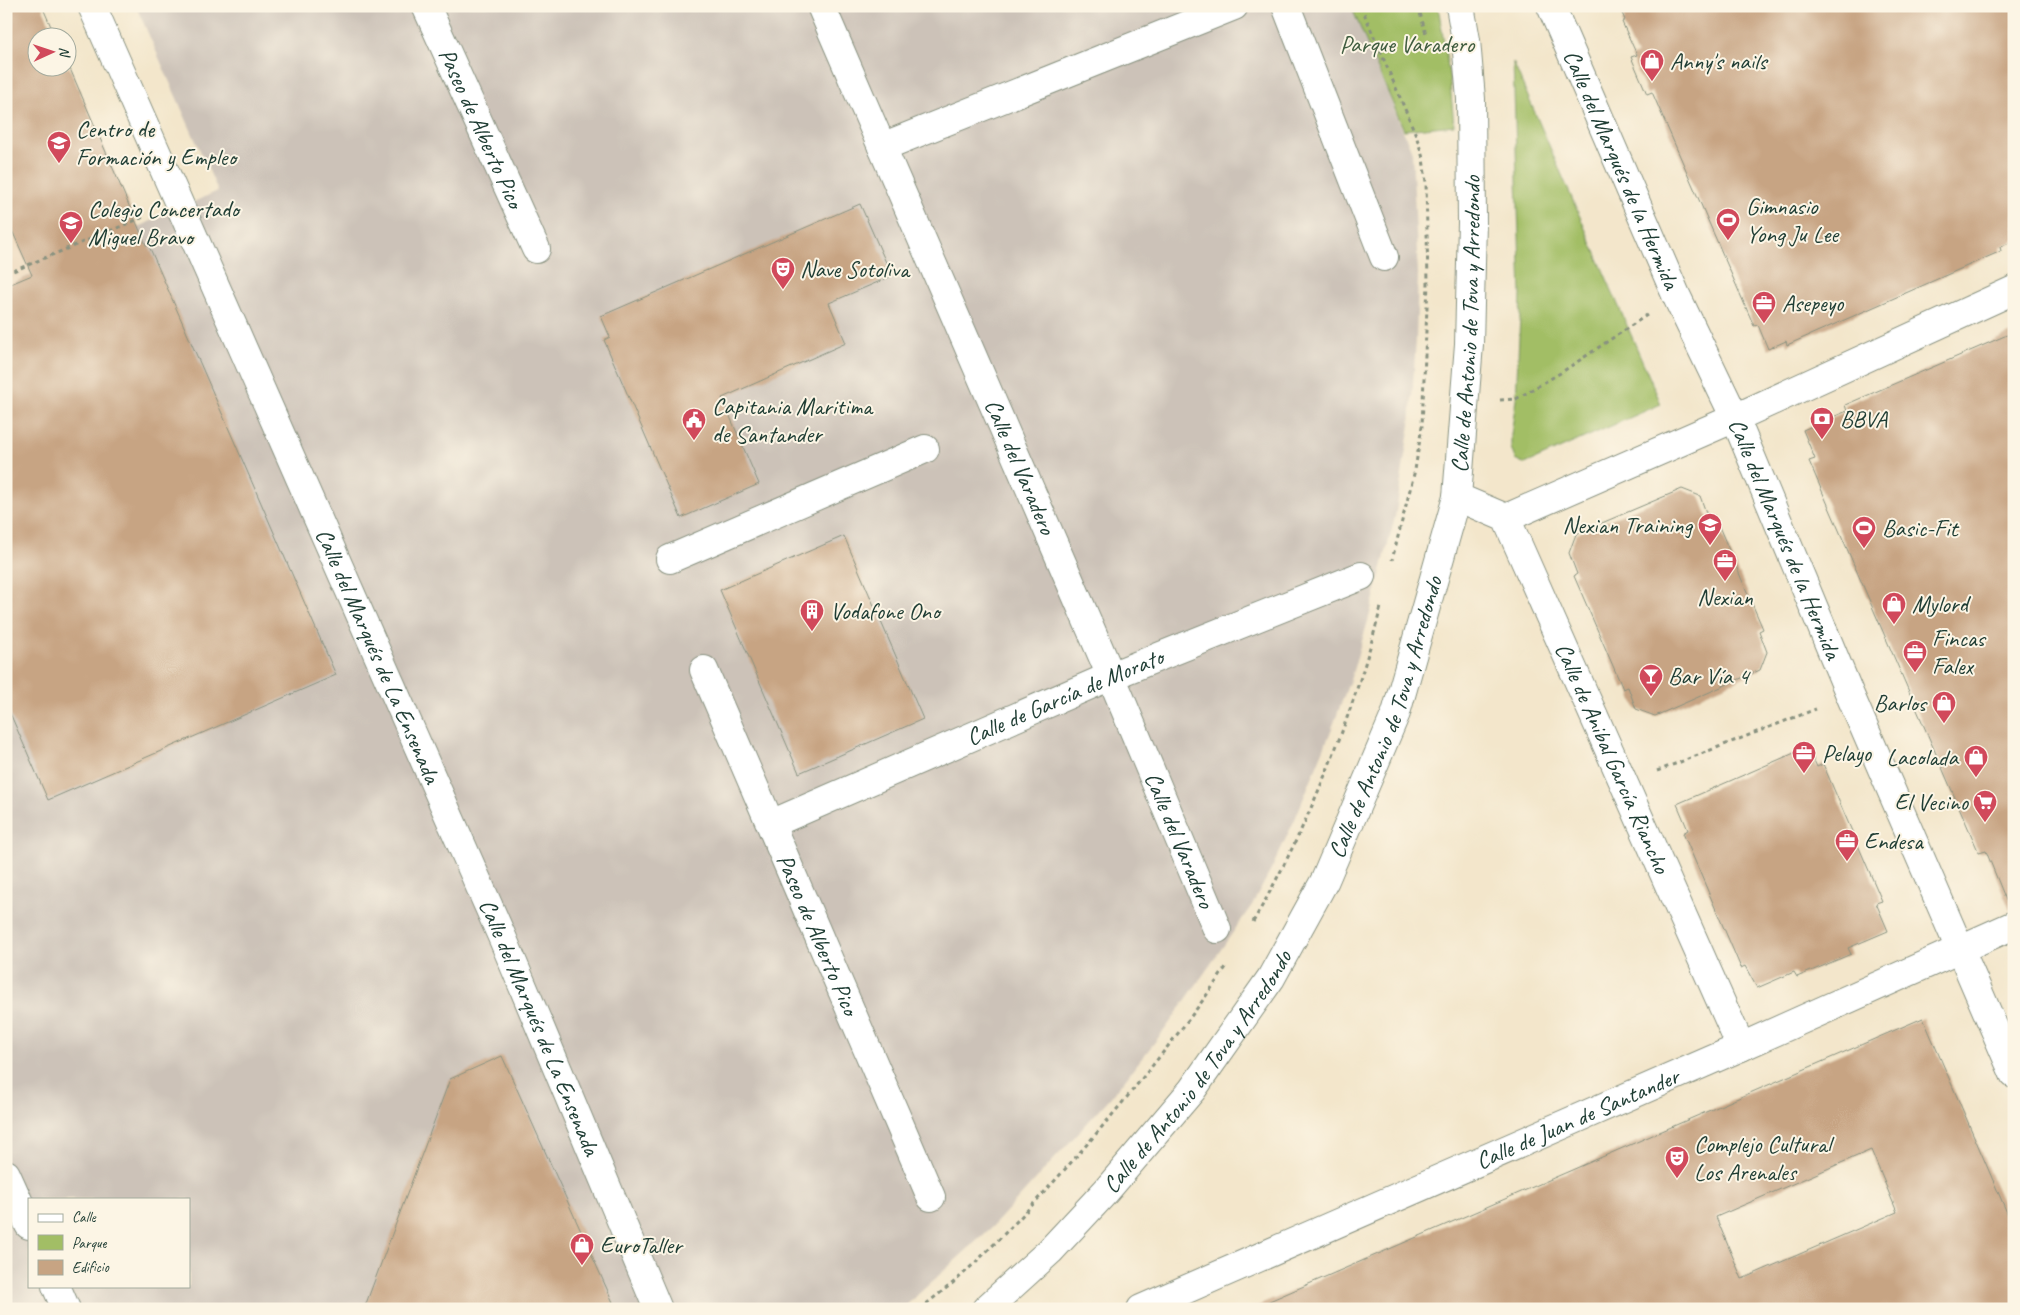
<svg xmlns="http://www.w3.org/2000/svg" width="2020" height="1315" viewBox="0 0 2020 1315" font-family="Caveat,sans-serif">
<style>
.built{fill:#edd7ba}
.industrial{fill:#ccc2b8;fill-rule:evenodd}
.green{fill:#a2be65;stroke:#607e4c}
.building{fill:#c7a483;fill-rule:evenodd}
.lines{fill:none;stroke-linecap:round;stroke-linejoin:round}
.minor-casing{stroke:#899280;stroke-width:30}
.major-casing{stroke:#899280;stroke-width:30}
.path{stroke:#899280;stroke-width:3;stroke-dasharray:4 4;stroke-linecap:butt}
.minor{stroke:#fff;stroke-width:28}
.major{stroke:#fff;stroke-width:28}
.labels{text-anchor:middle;stroke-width:4;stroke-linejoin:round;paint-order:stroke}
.park-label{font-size:24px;fill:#405d40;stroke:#fcf5e5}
.poi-label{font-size:24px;fill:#1f3d34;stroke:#fcf5e5;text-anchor:start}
.street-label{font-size:24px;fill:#1f3d34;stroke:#fcf5e5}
</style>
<rect width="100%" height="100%" fill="#fcf5e5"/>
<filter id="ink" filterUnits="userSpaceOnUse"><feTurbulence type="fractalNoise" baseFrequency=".02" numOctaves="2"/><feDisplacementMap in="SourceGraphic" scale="10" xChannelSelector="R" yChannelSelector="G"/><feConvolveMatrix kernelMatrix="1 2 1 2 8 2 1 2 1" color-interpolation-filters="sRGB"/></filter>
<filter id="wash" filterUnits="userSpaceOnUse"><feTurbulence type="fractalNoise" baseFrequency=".0096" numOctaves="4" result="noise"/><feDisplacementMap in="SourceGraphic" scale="20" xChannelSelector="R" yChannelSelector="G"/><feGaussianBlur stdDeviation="1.12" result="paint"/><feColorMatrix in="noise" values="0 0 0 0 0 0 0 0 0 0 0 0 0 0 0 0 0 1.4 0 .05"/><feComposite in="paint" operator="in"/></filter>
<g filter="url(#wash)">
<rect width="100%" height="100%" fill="#f3e6cb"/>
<!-- built -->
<path class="built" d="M6 217 120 236 6 286Z"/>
<!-- industrial -->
<path class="industrial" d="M136 6H1351L1412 152 1418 273 1416 340 1410 425 1395 517 1368 621 1351 677 1331 731 1295 819 1271 870 1252 905 1166 1028 1110 1098 993 1226 902 1309H6V286L218 191ZM29 1199H189V1286H29Z"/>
<!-- green -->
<path class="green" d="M1351 6H1438L1449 73 1454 125 1404 130Z
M1513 62 1661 404 1525 464 1515 459 1511 448V435L1516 399 1521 295Z"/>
<g id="blocks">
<!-- building -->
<path class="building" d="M6 6H42L56 38H38V68H68V64L146 245 149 246 336 675 48 800 6 704V286L32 275 6 217Z
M1619 6H2014V241L2000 247 2001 251 1858 314 1787 345 1786 341 1768 349 1758 325 1754 326 1652 92 1647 94 1631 57 1637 55 1622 22 1625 20Z
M860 204 892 276 829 303 846 343 722 398 759 484 681 518 604 340 610 337 601 316Z
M2014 332V910H2010L1986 851 1979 853 1809 461 1815 459 1803 430 1847 411 1845 405Z
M1682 489 1700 496 1708 518 1714 515 1763 629 1759 631 1767 652 1760 670 1655 716 1636 709 1628 687 1623 689 1574 576 1577 574 1569 553 1576 534Z
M844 536 923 719 799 773 720 590Z
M1808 747 1817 767 1823 764 1882 901 1876 903 1888 931 1848 948 1851 954 1797 977 1794 972 1757 988 1745 966 1741 968 1683 833 1688 830 1677 804Z
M1923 1018 2014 1229V1309H1251ZM1871 1150 1897 1212 1742 1279 1716 1217Z
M502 1056 616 1309H364L450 1079Z"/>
</g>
</g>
<g filter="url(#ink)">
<use href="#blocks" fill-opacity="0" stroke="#899280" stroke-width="1"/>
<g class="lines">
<defs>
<g id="minor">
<path id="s1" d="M92 6 503 939 658 1309"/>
<path id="s2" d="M426 6 536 249"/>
<path id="s3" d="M821 6 1111 676 1217 929"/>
<path d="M1286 6 1384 257"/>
<path d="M882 147 1234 6"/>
<path id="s4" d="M1457 497 1506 518 1741 1047"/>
<path d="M1506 518 1735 418 2014 290"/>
<path d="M670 559 925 449"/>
<path id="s5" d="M704 670 931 1197"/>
<path id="s6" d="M771 824 1111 676 1361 576"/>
<path d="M6 1174 29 1225"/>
<path d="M56 1286 66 1309"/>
<path id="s7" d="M986 1309 1050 1251 1106 1191 1192 1090 1271 978 1325 880 1396 713 1457 497 1469 344 1472 223 1471 99 1466 40 1460 6"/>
<path id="s8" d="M1141 1309 1741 1047 2014 925"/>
</g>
<g id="major">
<path id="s9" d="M1551 6 1676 295 1735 418 1850 695 2014 1074"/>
</g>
</defs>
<!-- minor casing -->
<use href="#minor" class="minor-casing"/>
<!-- major casing -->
<use href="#major" class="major-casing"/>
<!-- path -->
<path class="path" d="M1361 6 1416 135 1423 158 1426 182 1428 283 1422 426 1415 470 1392 560
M1418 6 1426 34
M6 274 146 216
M1500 400 1516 399 1562 372 1647 315
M1657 771 1816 709
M1253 922C1309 825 1353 716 1381 607
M920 1309C934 1297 949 1287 962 1275 1021 1220 1075 1160 1127 1097 1162 1054 1197 1011 1228 964"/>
<!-- minor -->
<use href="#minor" class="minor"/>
<!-- major -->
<use href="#major" class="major"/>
</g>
</g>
<!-- icons -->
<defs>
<symbol id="shop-pin" viewBox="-11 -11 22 30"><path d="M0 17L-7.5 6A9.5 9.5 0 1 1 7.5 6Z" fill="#d1495b" stroke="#fcf5e5"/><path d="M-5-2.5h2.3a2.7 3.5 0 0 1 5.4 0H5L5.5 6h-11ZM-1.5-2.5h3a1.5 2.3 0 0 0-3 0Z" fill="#fff"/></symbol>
<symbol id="school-pin" viewBox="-11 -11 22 30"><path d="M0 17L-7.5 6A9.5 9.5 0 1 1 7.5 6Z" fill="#d1495b" stroke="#fcf5e5"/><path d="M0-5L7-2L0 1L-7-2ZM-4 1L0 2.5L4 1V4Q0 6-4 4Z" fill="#fff"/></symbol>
<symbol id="stadium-pin" viewBox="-11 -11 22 30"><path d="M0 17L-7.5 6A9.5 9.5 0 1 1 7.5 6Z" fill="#d1495b" stroke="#fcf5e5"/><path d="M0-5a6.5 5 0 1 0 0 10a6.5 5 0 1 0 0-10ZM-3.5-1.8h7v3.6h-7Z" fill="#fff"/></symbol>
<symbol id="theatre-pin" viewBox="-11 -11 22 30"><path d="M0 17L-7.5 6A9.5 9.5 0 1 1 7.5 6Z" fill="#d1495b" stroke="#fcf5e5"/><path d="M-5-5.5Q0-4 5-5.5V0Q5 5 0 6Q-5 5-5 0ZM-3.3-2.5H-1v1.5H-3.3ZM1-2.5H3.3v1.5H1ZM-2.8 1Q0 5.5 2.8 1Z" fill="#fff"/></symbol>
<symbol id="office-pin" viewBox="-11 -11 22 30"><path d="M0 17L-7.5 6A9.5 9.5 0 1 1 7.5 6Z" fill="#d1495b" stroke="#fcf5e5"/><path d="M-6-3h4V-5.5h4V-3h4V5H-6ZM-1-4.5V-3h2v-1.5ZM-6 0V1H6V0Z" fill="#fff"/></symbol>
<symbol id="bank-pin" viewBox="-11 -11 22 30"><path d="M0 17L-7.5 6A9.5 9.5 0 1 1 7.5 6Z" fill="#d1495b" stroke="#fcf5e5"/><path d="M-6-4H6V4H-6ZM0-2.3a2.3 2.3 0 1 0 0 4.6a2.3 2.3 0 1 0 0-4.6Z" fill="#fff"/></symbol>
<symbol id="civic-pin" viewBox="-11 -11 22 30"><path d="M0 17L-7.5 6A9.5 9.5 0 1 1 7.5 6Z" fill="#d1495b" stroke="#fcf5e5"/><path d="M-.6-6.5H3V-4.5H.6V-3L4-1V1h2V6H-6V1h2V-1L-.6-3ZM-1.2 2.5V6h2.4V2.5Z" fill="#fff"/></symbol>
<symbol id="building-pin" viewBox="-11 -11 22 30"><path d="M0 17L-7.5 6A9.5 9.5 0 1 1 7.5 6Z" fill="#d1495b" stroke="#fcf5e5"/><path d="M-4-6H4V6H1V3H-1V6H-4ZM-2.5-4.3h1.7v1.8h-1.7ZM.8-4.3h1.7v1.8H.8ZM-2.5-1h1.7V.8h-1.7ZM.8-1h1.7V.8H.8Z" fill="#fff"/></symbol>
<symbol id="bar-pin" viewBox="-11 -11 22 30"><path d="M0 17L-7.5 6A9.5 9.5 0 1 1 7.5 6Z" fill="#d1495b" stroke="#fcf5e5"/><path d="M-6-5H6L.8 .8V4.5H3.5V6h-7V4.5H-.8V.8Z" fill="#fff"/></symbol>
<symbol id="supermarket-pin" viewBox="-11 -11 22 30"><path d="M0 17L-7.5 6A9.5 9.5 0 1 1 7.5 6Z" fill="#d1495b" stroke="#fcf5e5"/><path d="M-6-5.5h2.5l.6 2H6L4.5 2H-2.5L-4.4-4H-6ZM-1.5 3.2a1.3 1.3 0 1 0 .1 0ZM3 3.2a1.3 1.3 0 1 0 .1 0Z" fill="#fff"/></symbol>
</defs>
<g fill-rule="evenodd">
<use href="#shop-pin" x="1638" y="47" width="28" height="38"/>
<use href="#school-pin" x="45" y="129" width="28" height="38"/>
<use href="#stadium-pin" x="1714" y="206" width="28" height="38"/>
<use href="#school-pin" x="57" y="209" width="28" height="38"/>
<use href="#theatre-pin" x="769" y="255" width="28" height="38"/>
<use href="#office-pin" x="1750" y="289" width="28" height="38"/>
<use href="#bank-pin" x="1808" y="405" width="28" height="38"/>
<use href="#civic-pin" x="680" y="406" width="28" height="38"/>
<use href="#school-pin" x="1696" y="511" width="28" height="38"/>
<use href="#stadium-pin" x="1850" y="514" width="28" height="38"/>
<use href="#office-pin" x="1711" y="547" width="28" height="38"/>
<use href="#shop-pin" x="1880" y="590" width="28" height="38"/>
<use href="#building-pin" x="798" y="597" width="28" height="38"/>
<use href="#office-pin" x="1901" y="638" width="28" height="38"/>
<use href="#bar-pin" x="1637" y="662" width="28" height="38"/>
<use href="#shop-pin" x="1930" y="689" width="28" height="38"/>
<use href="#office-pin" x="1790" y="739" width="28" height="38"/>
<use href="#shop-pin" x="1962" y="743" width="28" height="38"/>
<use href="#supermarket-pin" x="1971" y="788" width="28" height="38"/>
<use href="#office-pin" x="1833" y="827" width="28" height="38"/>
<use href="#theatre-pin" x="1663" y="1144" width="28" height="38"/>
<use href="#shop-pin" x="568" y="1231" width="28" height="38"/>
</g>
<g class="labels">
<!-- park labels -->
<g class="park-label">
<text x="1407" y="52">Parque Varadero</text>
</g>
<!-- poi labels -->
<g class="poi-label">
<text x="1670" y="69">Anny's nails</text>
<text x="76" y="137">Centro de<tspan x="76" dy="28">Formación y Empleo</tspan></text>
<text x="1746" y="214">Gimnasio<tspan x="1746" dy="28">Yong Ju Lee</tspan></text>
<text x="88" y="217">Colegio Concertado<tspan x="88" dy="28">Miguel Bravo</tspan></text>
<text x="800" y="277">Nave Sotoliva</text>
<text x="1782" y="311">Asepeyo</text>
<text x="712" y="414">Capitania Maritima<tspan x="712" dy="28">de Santander</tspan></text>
<text x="1840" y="427">BBVA</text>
<text x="1692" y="533" text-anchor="end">Nexian Training</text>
<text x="1882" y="536">Basic-Fit</text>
<text x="1725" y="605" text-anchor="middle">Nexian</text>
<text x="1912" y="612">Mylord</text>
<text x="830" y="619">Vodafone Ono</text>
<text x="1932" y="646">Fincas<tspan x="1932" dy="28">Falex</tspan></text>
<text x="1668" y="684">Bar Vía 4</text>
<text x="1926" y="711" text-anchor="end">Barlos</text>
<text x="1822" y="761">Pelayo</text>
<text x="1958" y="765" text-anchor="end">Lacolada</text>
<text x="1968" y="810" text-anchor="end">El Vecino</text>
<text x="1864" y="849">Endesa</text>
<text x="1694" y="1152">Complejo Cultural<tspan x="1694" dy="28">Los Arenales</tspan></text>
<text x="600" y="1253">EuroTaller</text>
</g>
<!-- street labels -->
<g class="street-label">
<text dy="8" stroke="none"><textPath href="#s2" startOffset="134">Paseo de Alberto Pico</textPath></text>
<text dy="8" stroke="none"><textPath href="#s9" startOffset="178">Calle del Marqués de la Hermida</textPath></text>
<text dy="8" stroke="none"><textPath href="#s7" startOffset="1129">Calle de Antonio de Tova y Arredondo</textPath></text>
<text dy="8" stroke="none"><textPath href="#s3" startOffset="502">Calle del Varadero</textPath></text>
<text dy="8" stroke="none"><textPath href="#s9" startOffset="582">Calle del Marqués de la Hermida</textPath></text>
<text dy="8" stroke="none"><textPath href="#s1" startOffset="710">Calle del Marqués de La Ensenada</textPath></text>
<text dy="8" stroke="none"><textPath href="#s6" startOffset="320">Calle de García de Morato</textPath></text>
<text dy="8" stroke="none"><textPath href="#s7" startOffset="724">Calle de Antonio de Tova y Arredondo</textPath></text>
<text dy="8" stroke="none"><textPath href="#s4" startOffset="316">Calle de Anibal García Riancho</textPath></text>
<text dy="8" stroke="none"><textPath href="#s3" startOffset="908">Calle del Varadero</textPath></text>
<text dy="8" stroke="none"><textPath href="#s5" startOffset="288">Paseo de Alberto Pico</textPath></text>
<text dy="8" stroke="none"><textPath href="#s1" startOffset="1115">Calle del Marqués de La Ensenada</textPath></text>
<text dy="8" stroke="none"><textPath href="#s7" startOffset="319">Calle de Antonio de Tova y Arredondo</textPath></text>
<text dy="8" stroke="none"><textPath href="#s8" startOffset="476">Calle de Juan de Santander</textPath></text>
</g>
</g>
<!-- margin -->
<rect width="2020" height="1315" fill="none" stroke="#fcf5e5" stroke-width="25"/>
<!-- legend -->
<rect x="28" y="1198" width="162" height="90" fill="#fcf5e5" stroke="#a4ab9e"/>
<rect x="38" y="1214" width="25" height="8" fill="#ffffff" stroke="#a4ab9e"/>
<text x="72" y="1222" font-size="15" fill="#1f3d34">Calle</text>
<rect x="38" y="1235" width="25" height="15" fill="#a2be65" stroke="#a4ab9e"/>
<text x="72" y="1248" font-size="15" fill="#1f3d34">Parque</text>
<rect x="38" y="1260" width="25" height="15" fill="#c7a483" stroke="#a4ab9e"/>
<text x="72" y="1272" font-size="15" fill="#1f3d34">Edificio</text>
<!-- north arrow -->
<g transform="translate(52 52) rotate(87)"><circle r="24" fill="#fcf5e5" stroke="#a4ab9e"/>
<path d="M0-4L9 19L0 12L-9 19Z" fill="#d1495b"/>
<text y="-8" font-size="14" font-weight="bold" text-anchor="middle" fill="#1f3d34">N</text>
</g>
</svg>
